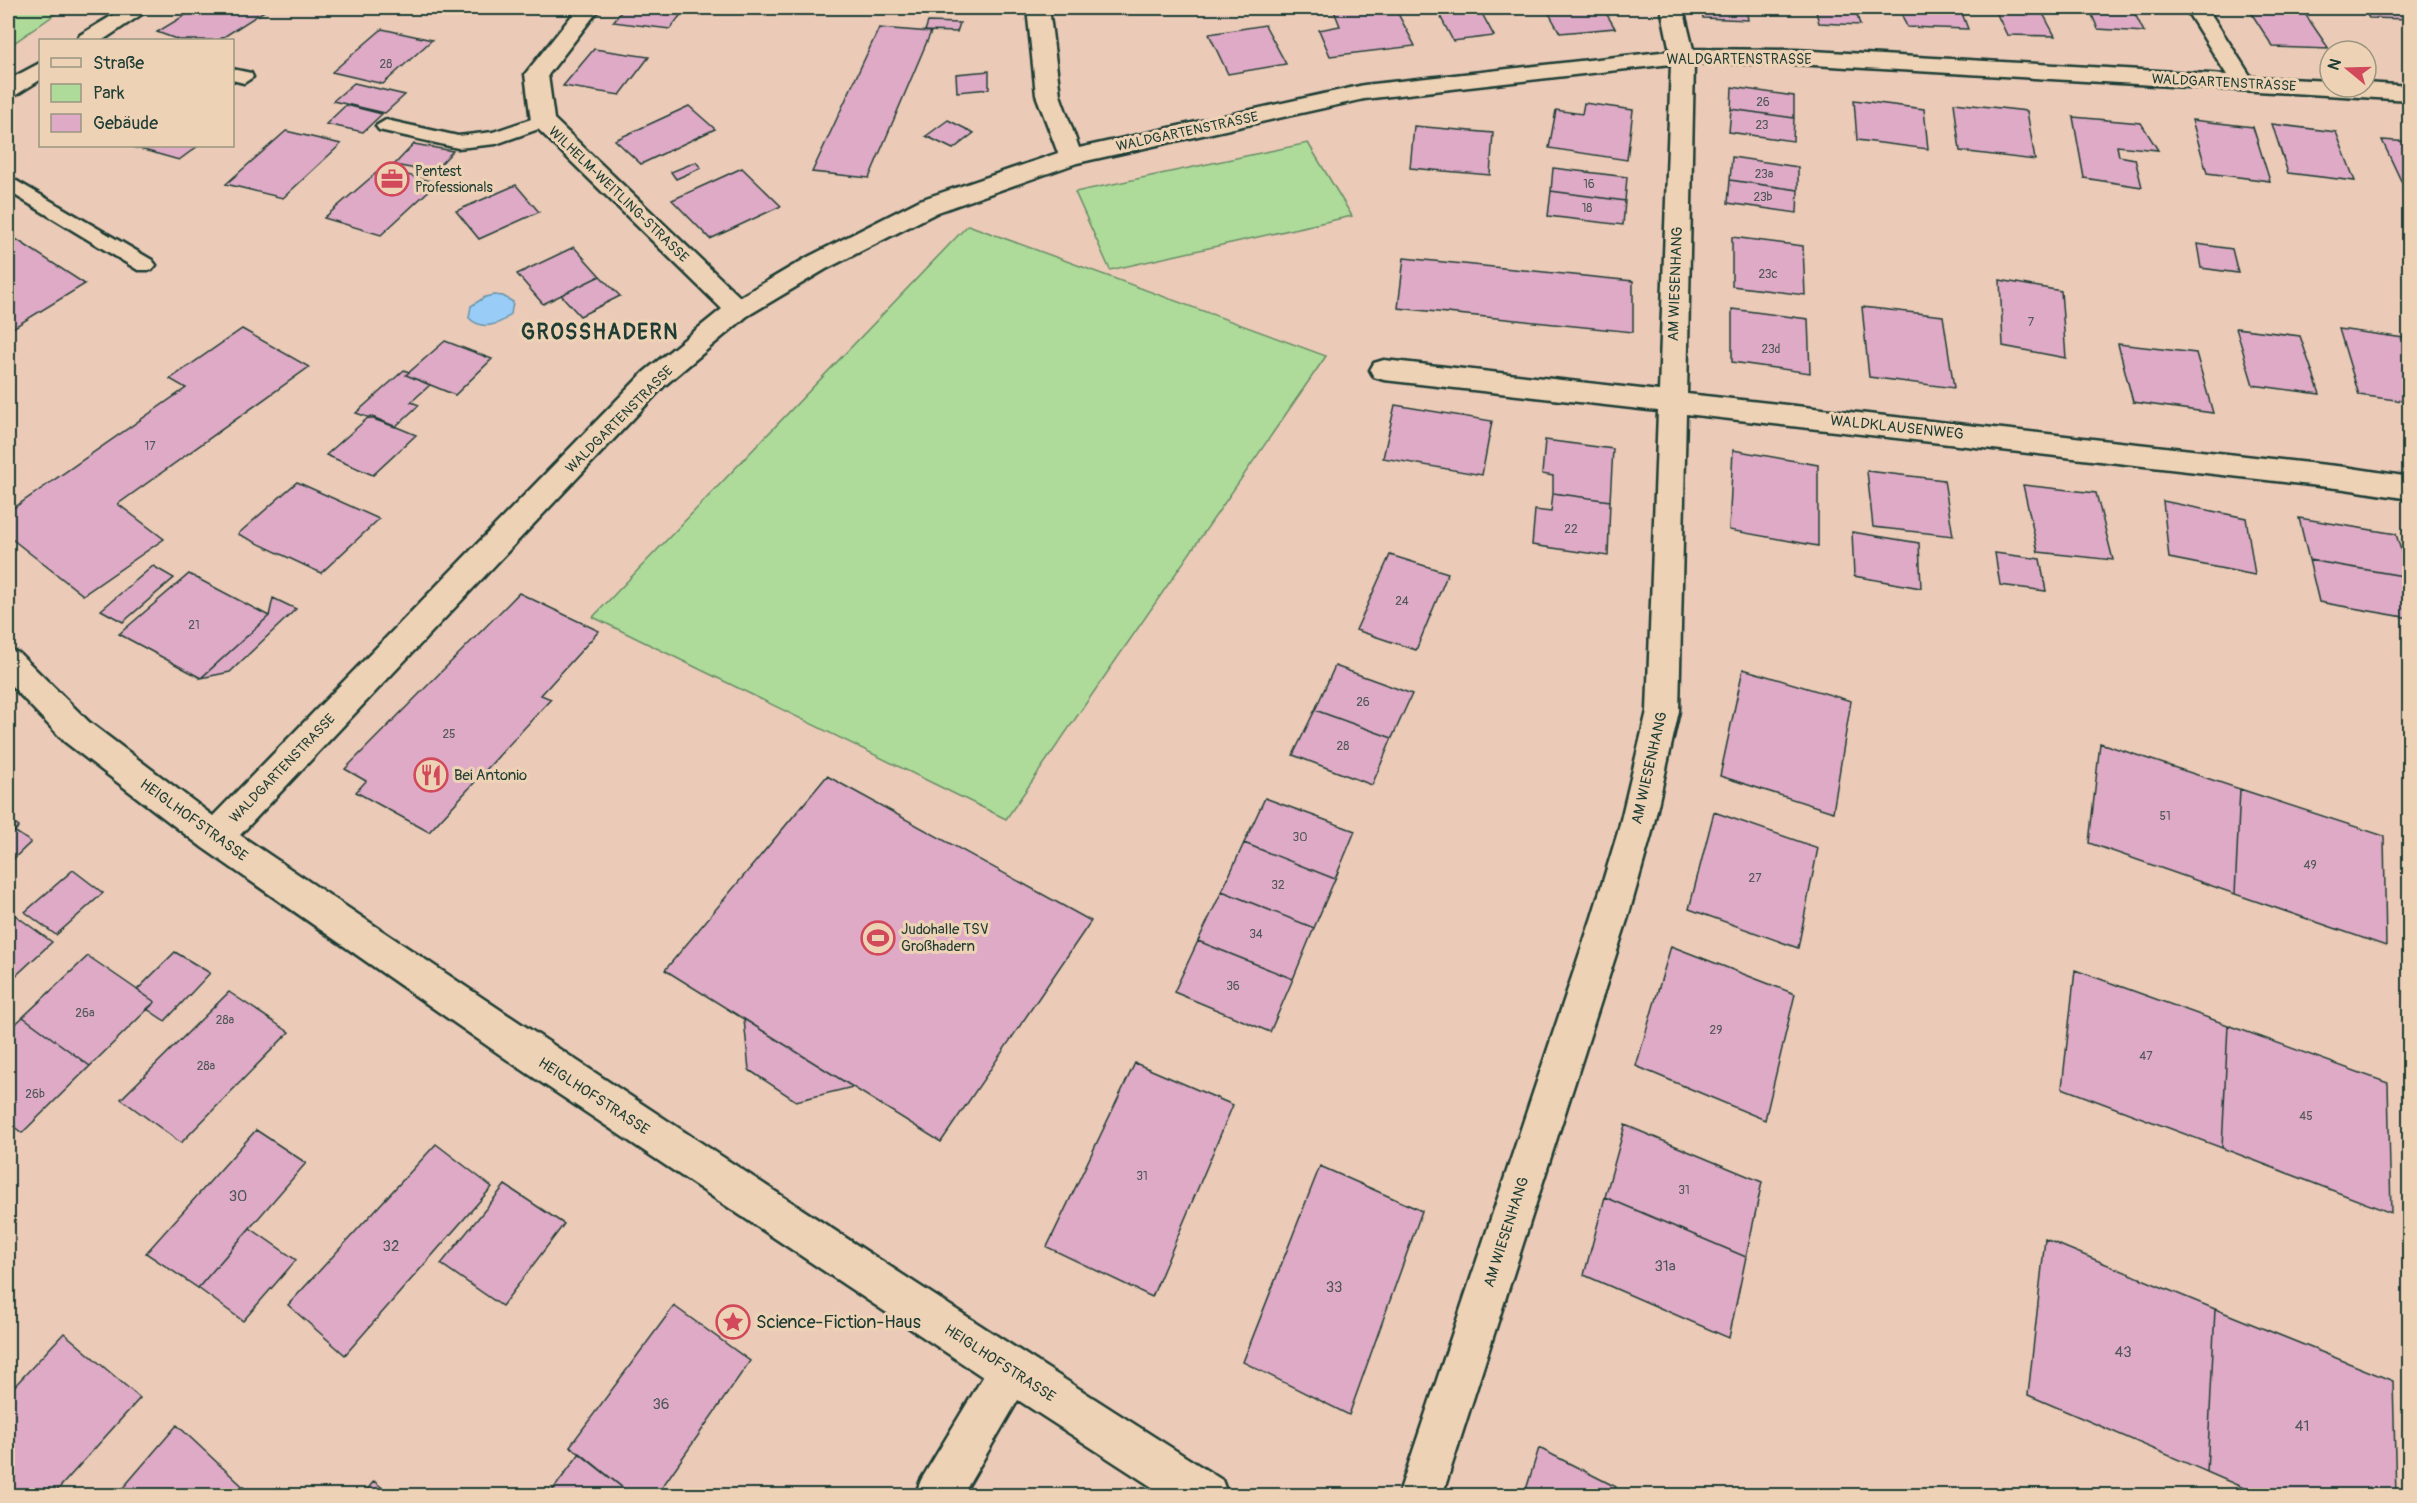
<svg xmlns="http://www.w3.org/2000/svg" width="2417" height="1503" viewBox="0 0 2417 1503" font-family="Pangolin,sans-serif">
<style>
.green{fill:#aedb99;stroke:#668c66;stroke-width:1.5}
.water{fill:#99ccf6;stroke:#6893a8;stroke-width:1.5}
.building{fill:#deaac5;stroke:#1f3d34;stroke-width:1.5}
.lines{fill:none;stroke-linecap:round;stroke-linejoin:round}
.service-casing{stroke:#1f3d34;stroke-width:5}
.minor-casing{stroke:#1f3d34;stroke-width:5}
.service{fill:#eed2b5;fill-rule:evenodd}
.minor{fill:#eed2b5;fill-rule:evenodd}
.labels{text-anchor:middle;stroke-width:6;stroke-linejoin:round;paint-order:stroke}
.number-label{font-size:12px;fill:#4f5858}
.far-street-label{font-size:14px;fill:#1f3d34;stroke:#eed2b5}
.far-poi-label{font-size:14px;fill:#1f3d34;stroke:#eed2b5;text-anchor:start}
.street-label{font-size:15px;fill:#1f3d34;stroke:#eed2b5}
.poi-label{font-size:15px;fill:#1f3d34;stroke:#eed2b5;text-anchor:start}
.near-number-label{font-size:15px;fill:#4f5858}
.near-poi-label{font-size:18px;fill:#1f3d34;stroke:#eed2b5;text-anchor:start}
.district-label{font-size:21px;font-weight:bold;letter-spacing:1.5px;fill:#1f3d34;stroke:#eed2b5}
</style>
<rect width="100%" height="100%" fill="#ebcab8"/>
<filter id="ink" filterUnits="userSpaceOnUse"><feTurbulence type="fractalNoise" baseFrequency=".0167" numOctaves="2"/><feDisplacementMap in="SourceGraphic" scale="12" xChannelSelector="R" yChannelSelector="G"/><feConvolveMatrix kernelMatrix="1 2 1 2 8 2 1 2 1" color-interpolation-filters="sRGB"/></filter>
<g filter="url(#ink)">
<!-- green -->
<path class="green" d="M8 8H64L8 47Z
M1308 143 1352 216 1110 270 1075 192Z
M968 225 1326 356 1006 819 593 617Z"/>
<!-- water -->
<path class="water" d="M494 295 503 296 513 302 511 314C500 325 482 331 469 318L471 306 485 297Z"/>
<!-- building -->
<path class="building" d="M197 8H269L219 40H179L157 32Z
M624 8H686L670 29 613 22Z
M1361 8H1395L1415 46 1330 56 1319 30 1340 26 1334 11Z
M1436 8H1479L1494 36 1453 41Z
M1546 8H1603L1615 28 1560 33Z
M1701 8H1746L1748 20 1703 18Z
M1815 8H1855L1860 25 1819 23Z
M1899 8H1960L1968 29 1907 27Z
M1994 8H2040L2055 36 2007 35Z
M2089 8H2132L2144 32 2098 29Z
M2248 8H2301L2329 49 2273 47Z
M2362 8H2407L2410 19 2369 18Z
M928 22 960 23 957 32 925 31Z
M1265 25 1286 64 1228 74 1209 34Z
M879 28 931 32 869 178 812 172Z
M382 29 432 40 383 84 332 72Z
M594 49 649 57 620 95 563 86Z
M989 71V89L957 92 956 74Z
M354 83 405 95 385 113 333 101Z
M1732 87 1794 96V118L1731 109Z
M1854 100 1924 109 1928 149 1857 140Z
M1584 103 1633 110 1627 160 1549 148 1556 110 1582 114Z
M1954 103 2027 111 2035 160 1960 151Z
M346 105 382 114 363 132 326 124Z
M689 106 715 129 641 164 615 140Z
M1731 109 1794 118 1793 141 1729 132Z
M2073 117 2141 123 2158 150 2117 146 2119 156 2135 159 2142 187 2084 178Z
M948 120 974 133 953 149 926 136Z
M2192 120 2253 127 2270 181 2207 173Z
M2272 124 2336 132 2355 181 2288 173Z
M1414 126 1493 133 1490 175 1410 168Z
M286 131 341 144 283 198 226 184Z
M2382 140 2410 142V186L2403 185Z
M414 144 453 151 433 172 394 165Z
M135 146H198L179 160 133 147Z
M1732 157 1798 167V190L1730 180Z
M696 162 701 168 676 179 671 172Z
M382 168 437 183 381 235 324 218Z
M742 168 781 206 710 239 672 200Z
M1553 168 1627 177 1625 201 1551 191Z
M1730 180 1798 190 1797 213 1728 203Z
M516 185 539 212 479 239 456 211Z
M1551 191 1625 201 1623 225 1548 216Z
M8 234 85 284 8 331Z
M1732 237 1803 246 1805 295 1732 286Z
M2197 244 2232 249 2238 273 2201 268Z
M574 247 600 276 543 304 517 274Z
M1404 258 1633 281V332L1398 308Z
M600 276 620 296 580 316 561 295Z
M2000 280 2061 291 2066 358 2003 346Z
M1862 307 1943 316 1954 388 1869 377Z
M1732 309 1808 319 1810 373 1732 362Z
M2236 328 2300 336 2320 394 2253 385Z
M242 329 309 367 118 504 164 539 83 595 8 536V512L186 388 170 379Z
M2339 329 2404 338 2410 354V402L2359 395Z
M445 341 492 359 455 395 406 375Z
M2118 344 2196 353 2213 413 2133 402Z
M404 370 409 372 406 375 430 385 411 402 419 405 395 427 356 413Z
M1395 405 1492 421 1482 475 1383 458Z
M370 416 416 435 373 475 326 455Z
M1545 440 1613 449 1610 501 1553 493V476L1542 474Z
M1733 450 1818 465V546L1729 530Z
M1867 471 1944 480 1953 536 1873 527Z
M297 482 379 519 321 573 238 534Z
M2023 485 2096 493 2113 560 2038 552Z
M1553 493 1610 501 1608 556 1532 545 1535 510 1551 512Z
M2163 501 2246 518 2255 575 2169 558Z
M2299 518 2396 534 2409 577 2309 560Z
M1852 532 1919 543 1921 588 1854 576Z
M1995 553 2040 559 2046 591 2000 585Z
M1390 555 1448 573 1416 650 1356 630Z
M2309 560 2409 577 2410 618 2319 602Z
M153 566 174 578 123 622 101 610Z
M189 574 269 616 201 678 119 634Z
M519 593 599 631 541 695 551 699 429 832 356 792 366 781 345 769Z
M273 598 296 609 230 672 201 678 269 616Z
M1335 666 1412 694 1392 738 1315 710Z
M1743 669 1851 701 1833 812 1720 776Z
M1315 710 1392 738 1372 785 1293 755Z
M2100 743 2240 789 2235 894 2089 843Z
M827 776 1091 921 941 1142 665 970Z
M2240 789 2384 836 2386 946 2235 894Z
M1265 798 1355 831 1335 879 1244 843Z
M1714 812 1818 848 1798 948 1689 909Z
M8 819 19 827 8 837Z
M14 831 31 842 8 864V837Z
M1244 843 1335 879 1314 928 1222 891Z
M73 870 103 893 56 935 25 912Z
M1222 891 1314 928 1293 979 1198 941Z
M8 910 52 942 8 983Z
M1198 941 1293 979 1270 1032 1174 992Z
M1671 946 1795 994 1765 1120 1636 1066Z
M175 952 210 973 165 1021 147 1009 155 1002 137 990Z
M88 956 155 1002 90 1066 23 1017Z
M2075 970 2228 1025 2222 1148 2062 1088Z
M229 992 289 1032 181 1143 121 1099Z
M23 1017 90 1066 22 1133 8 1122V1031Z
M744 1019 853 1087 796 1101 749 1070Z
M2228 1025 2388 1083 2391 1213 2222 1148Z
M1135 1063 1233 1105 1152 1297 1047 1247Z
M1625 1125 1762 1182 1746 1257 1605 1197Z
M256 1130 306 1163 198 1288 146 1253Z
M436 1144 492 1187 345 1355 288 1305Z
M1320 1166 1422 1211 1349 1415 1243 1362Z
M505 1185 564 1224 502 1306 441 1264Z
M1605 1197 1746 1257 1729 1338 1584 1275Z
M250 1228 296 1260 243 1321 198 1288Z
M2045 1239 2215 1309 2207 1472 2028 1395Z
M674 1306 750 1361 656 1496H633L570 1446Z
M2215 1309 2393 1381 2396 1496H2262L2207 1472Z
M64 1333 140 1398 52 1496H8V1393Z
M177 1425 253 1496H116Z
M1539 1448 1616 1487 1614 1496H1524Z
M580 1453 633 1496H558L552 1491Z
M374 1481 392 1496H362Z"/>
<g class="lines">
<defs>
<path id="service" d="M232 69 251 73 253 77 244 83 232 80Z
M543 115 550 117 553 121 550 125 496 144 458 148 379 130 376 126 386 120 458 136 493 132Z
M8 176 152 260 156 265 152 270H138L8 191Z"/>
<path id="minor" d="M125 8H151L103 40H77L80 35Z
M578 8H600L548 75 554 119 740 297 808 257 920 200 1058 153 1036 95 1027 8H1049L1060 95 1079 148 1364 85 1670 51 1661 8H1683L1693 49 1796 50 2227 75 2185 8H2207L2251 77 2330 81V87H2366V83L2410 86V100L1796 64 1694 63 1687 394 2345 467 2410 477V499L2345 489 1686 414 1679 711 1652 832 1628 917 1442 1496H1398L1592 917 1618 832 1647 711 1658 411 1384 380 1374 377 1370 370 1374 363 1384 360 1659 391 1671 64 1364 99 1077 163 938 212 826 269 747 316 664 386 240 835C564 1054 891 1270 1222 1480L1228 1496H1166L1018 1400 962 1496H915L921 1480 983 1377 515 1065 203 848 65 742 8 682V649L19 653 89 722 213 816 644 372 722 309 535 126 531 121 525 74Z
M40 63V80L16 95 8 97V80Z"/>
</defs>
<!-- service casing -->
<use href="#service" class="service-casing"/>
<!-- minor casing -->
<use href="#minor" class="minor-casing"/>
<!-- service -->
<use href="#service" class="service"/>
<!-- minor -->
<use href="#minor" class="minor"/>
</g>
</g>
<!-- icons -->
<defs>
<symbol id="office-ring" viewBox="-11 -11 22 22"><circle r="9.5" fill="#eed2b5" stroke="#d1495b" stroke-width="1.5"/><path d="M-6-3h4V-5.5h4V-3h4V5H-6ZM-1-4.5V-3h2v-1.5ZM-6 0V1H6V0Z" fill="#d1495b"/></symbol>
<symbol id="restaurant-ring" viewBox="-11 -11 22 22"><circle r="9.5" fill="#eed2b5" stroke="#d1495b" stroke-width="1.5"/><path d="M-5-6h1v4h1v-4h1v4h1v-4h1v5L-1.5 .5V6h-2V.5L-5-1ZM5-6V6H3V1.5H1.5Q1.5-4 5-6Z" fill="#d1495b"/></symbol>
<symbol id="stadium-ring" viewBox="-11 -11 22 22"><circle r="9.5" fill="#eed2b5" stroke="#d1495b" stroke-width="1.5"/><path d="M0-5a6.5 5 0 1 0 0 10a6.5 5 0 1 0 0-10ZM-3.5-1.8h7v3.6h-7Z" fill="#d1495b"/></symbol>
<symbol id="sight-ring" viewBox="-11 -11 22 22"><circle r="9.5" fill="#eed2b5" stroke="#d1495b" stroke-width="1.5"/><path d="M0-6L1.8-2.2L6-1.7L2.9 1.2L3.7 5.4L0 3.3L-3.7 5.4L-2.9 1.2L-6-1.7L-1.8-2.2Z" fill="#d1495b"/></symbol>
</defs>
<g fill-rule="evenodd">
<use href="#office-ring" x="373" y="160" width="38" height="38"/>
<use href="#restaurant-ring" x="412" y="756" width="38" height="38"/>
<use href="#stadium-ring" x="859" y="919" width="38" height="38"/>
<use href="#sight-ring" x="714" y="1303" width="38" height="38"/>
</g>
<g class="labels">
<!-- number labels -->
<g class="number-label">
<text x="386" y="68">28</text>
<text x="1763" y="106">26</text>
<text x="1762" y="129">23</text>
<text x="1764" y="178">23a</text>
<text x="1589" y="188">16</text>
<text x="1763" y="201">23b</text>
<text x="1587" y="212">18</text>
<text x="1768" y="278">23c</text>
<text x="2031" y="326">7</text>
<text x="1771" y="353">23d</text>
<text x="150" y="450">17</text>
<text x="1571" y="533">22</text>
<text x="1402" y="605">24</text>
<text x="194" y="629">21</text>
<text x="1363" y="706">26</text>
<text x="449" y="738">25</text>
<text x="1343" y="750">28</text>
<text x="2165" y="820">51</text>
<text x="1300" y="841">30</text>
<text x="2310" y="869">49</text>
<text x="1755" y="882">27</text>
<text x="1278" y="889">32</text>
<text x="1256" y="938">34</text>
<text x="1233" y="990">36</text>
<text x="85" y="1017">26a</text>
<text x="225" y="1024">28a</text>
<text x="1716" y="1034">29</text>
<text x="2146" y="1060">47</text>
<text x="206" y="1070">28a</text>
<text x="35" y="1098">26b</text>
<text x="2306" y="1120">45</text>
<text x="1142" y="1180">31</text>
<text x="1684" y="1194">31</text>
</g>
<!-- far-street labels -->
<g class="far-street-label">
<text x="1739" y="64">WALDGARTENSTRASSE</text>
<text transform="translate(2224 82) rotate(3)" y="5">WALDGARTENSTRASSE</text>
<text transform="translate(1187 131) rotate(-12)" y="5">WALDGARTENSTRASSE</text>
<text transform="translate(619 194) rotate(44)" y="5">WILHELM-WEITLING-STRASSE</text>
<text transform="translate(619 419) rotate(-45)" y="5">WALDGARTENSTRASSE</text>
<text transform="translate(282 768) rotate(-46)" y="5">WALDGARTENSTRASSE</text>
</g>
<!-- far-poi labels -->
<g class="far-poi-label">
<text x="415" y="176">Pentest<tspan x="415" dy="16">Professionals</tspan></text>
</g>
<!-- street labels -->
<g class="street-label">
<text transform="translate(1675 284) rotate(-88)" y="5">AM WIESENHANG</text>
<text transform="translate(1897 427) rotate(6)" y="5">WALDKLAUSENWEG</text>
<text transform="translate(1649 768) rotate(-77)" y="5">AM WIESENHANG</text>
<text transform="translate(194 820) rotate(36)" y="5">HEIGLHOFSTRASSE</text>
<text transform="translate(594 1096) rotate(33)" y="5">HEIGLHOFSTRASSE</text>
<text transform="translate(1506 1232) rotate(-72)" y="5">AM WIESENHANG</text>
<text transform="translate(1000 1363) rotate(33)" y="5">HEIGLHOFSTRASSE</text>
</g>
<!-- poi labels -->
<g class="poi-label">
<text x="454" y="780">Bei Antonio</text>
<text x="901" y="934">Judohalle TSV<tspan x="901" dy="17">Großhadern</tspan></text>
</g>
<!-- near-number labels -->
<g class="near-number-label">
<text x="238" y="1201">30</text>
<text x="391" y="1251">32</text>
<text x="1665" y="1271">31a</text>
<text x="1334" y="1292">33</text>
<text x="2123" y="1357">43</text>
<text x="661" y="1409">36</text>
<text x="2302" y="1431">41</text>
</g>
<!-- near-poi labels -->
<g class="near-poi-label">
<text x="756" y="1328">Science-Fiction-Haus</text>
</g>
<!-- district labels -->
<g class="district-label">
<text x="600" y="339">GROSSHADERN</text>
</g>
</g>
<!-- margin -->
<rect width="2417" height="1503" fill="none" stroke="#eed2b5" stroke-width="30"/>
<rect x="15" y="15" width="2387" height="1473" fill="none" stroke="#1f3d34" stroke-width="2" filter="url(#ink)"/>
<!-- legend -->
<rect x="39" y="39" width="195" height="108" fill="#eed2b5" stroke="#9b9681" stroke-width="1.5"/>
<rect x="51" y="58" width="30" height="9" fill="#eed2b5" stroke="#9b9681" stroke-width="1.5"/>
<text x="93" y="69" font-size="18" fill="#1f3d34">Straße</text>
<rect x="51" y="84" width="30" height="18" fill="#aedb99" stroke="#9b9681" stroke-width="1.5"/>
<text x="93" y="99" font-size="18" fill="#1f3d34">Park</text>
<rect x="51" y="114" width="30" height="18" fill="#deaac5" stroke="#9b9681" stroke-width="1.5"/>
<text x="93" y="129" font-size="18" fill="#1f3d34">Gebäude</text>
<!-- north arrow -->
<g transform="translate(2348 69) rotate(289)"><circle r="28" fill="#eed2b5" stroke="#9b9681" stroke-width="1.5"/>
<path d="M0-4.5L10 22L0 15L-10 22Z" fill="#d1495b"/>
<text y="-9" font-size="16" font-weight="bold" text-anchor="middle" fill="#1f3d34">N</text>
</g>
</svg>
